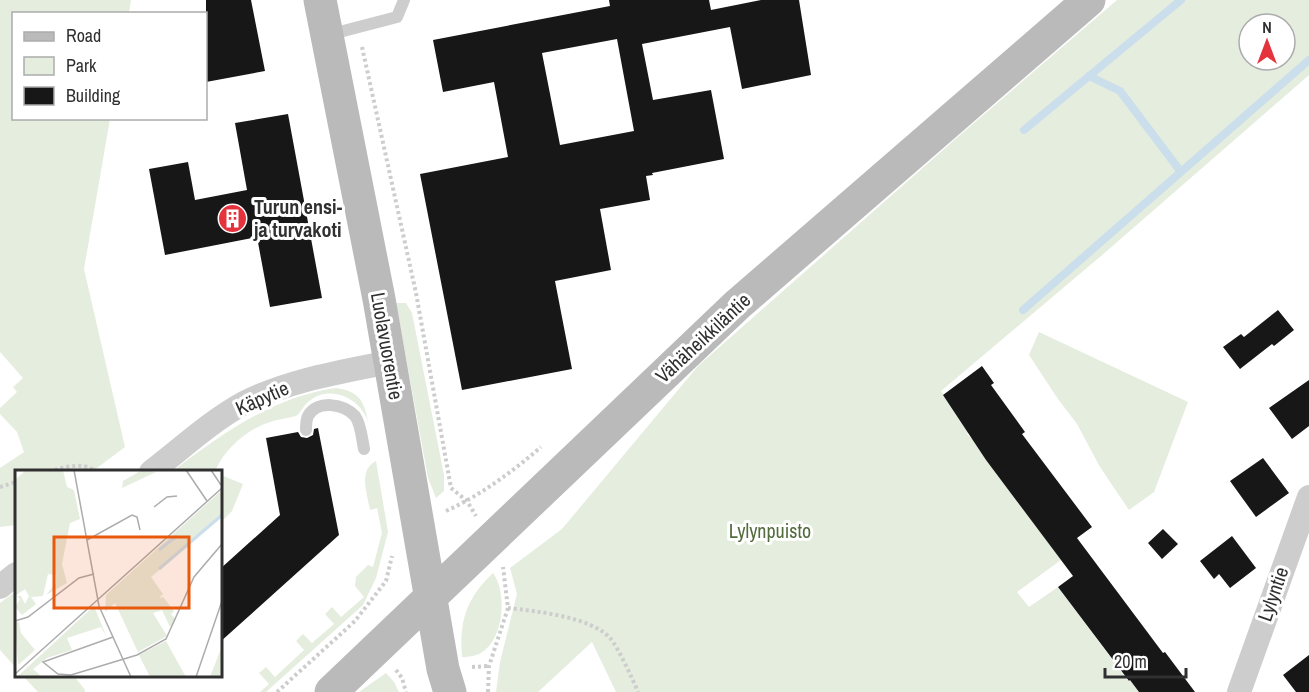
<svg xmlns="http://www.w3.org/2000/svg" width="1309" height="692" viewBox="0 0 1309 692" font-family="'Archivo Narrow',sans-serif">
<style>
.green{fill:#e5edde;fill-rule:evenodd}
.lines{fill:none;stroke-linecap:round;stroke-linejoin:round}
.stream{stroke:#cadeec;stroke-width:8}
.building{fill:#171717;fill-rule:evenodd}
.path{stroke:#cdcdcd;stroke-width:4;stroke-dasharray:3 3;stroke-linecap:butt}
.lane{stroke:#cdcdcd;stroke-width:12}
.street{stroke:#cdcdcd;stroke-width:24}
.secondary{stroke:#bababa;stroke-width:33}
.labels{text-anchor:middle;stroke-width:6;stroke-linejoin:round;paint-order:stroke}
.poi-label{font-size:20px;font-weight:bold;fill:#303030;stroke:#fff;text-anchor:start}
.street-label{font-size:20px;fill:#303030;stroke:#fff}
.park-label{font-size:20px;fill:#526c3d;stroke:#fff}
.inset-river{fill:none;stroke:#cadeec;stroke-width:3}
.inset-road{fill:none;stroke:#acacac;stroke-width:1.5}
.view{fill:#e8590c;fill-opacity:0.15;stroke:#e8590c;stroke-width:3}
.inset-edge{fill:none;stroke:#303030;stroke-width:3}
</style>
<rect width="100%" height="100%" fill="#fff"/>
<!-- green -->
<path class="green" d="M0 0H131L129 13 14 14V118L110 119 84 269 125 447 93 471 16 472V525L0 527V468L24 452 17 432 0 414V408L17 392 13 387 23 378 0 352Z
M1117 0H1309V75L1101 256 941 391 969 432 967 434 971 438 974 436 986 460 1061 560 1017 592 1029 607 1058 587 1128 681 1130 680 1139 692H616L592 642 538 692H496L500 662 517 594 510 568 562 529 698 366 960 135ZM1249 24H1285V60H1249Z
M396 303H406L412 313 444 475V491L436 498 428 478Z
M1039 332 1188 402 1154 492 1129 510 1100 467 1077 424 1058 399 1029 355Z
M336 388C358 391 364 400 368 421 359 397 329 384 308 402 303 406 300 414 296 416 289 418 280 419 273 421 247 429 226 447 215 471H173C222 434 272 397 336 388Z
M376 461 388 532 376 578 363 605 266 692H260L269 684 259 673 266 667 275 677 304 650 296 641 303 634 312 643 334 624 325 614 332 607 341 617 364 597 355 586 356 577 368 565 373 567 382 533 377 508 370 510C367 493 358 470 376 461Z
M221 475 243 484 232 511 221 522Z
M493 573C507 592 504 634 485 650 478 656 470 657 462 657 459 620 467 598 493 573Z
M16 591V668L0 650V603Z
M386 673 394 682 399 692H359Z
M23 676H74L85 690V692H38Z"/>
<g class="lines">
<!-- stream -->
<path class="stream" d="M1089 76 1120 91 1181 172
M1024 130 1181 0
M1023 310 1309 60"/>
</g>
<!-- building -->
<path class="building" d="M206 0H251L265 71 206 82Z
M609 0H709L711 10 761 0H799L811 75 742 89 730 27 642 44 653 100 711 90 724 159 652 173 653 175 646 176 650 200 600 209 611 270 555 281 572 369 462 390 420 174 508 157 494 82 443 92 433 40 610 6ZM617 39 634 131 560 145 542 53Z
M288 114 322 298 270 307 257 237 165 255 149 169 188 162 195 200 247 190 235 123Z
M1278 310 1294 330 1274 346 1272 344 1240 369 1223 347 1241 334 1244 337Z
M982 366 994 383 991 385 1025 432 1022 434 1092 527 1077 538 1163 653 1165 652 1195 692H1139L1130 680 1129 681 1058 587 1073 576 986 460 943 395Z
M1309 380V426L1292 439 1269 408Z
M318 428 339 535 220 642V569L280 515 266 438 298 432 301 437 307 438 313 435 314 429Z
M1263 458 1289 493 1256 517 1230 481Z
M1163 529 1178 544 1162 559 1148 543Z
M1232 536 1256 568 1230 588 1219 574 1214 579 1200 561Z
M1309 655V692H1296L1283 675Z"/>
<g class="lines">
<!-- path -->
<path class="path" d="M362 47 416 293 451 488 467 501 476 516
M49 472C63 467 85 461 96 472
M0 487 16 482
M446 511C481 495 512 472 541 447
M508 608C536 611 591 617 610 638 618 647 633 680 638 692
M472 667 489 666
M396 670 402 678 406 692
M277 692 355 621 386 581 392 556
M488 692 489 666 508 608 503 567"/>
<!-- lane -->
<path class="lane" d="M328 35 397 17 404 0
M306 430C306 426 306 420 308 416 317 399 344 404 355 416 361 424 362 439 364 449"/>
<!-- street -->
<path class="street" d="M151 472C181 449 211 421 244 403 289 380 341 372 390 362
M0 587 16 574
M1239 692 1309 497"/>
<!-- secondary -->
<path class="secondary" d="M320 0 379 299 443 669 450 692
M331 692 737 305 1089 0"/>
</g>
<!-- icons -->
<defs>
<symbol id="building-disc" viewBox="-11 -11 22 22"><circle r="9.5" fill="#e5333e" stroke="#fff"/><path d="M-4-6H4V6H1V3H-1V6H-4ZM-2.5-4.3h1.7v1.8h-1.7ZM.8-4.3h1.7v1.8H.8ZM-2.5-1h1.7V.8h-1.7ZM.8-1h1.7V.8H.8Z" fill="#fff"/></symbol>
</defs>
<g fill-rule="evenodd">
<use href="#building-disc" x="216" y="202" width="33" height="33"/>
</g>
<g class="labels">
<!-- poi labels -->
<g class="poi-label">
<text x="254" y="214">Turun ensi-<tspan x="254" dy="23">ja turvakoti</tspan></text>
</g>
<!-- street labels -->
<g class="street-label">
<text transform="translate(703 338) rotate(-43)" y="7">Vähäheikkiläntie</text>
<text transform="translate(387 346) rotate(80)" y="7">Luolavuorentie</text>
<text transform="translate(262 398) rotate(-24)" y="7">Käpytie</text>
<text transform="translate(1273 594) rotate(-71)" y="7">Lylyntie</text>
</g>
<!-- park labels -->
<g class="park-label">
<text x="770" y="538">Lylynpuisto</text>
</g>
</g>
<!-- overview -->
<g transform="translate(15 470)">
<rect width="207" height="207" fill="#fff"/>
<path d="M11 0H48L52 17 59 20 65 49 55 53 47 94 52 113 31 125 41 113V105L33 104 28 126 16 127 21 134 7 145 0 137 5 129 2 126H6L10 134 14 126 10 119 0 126V10ZM127 0 141 2 107 18 108 11ZM207 20V46L136 107 148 124 144 128 148 127 159 141 156 144 161 150 155 157 147 140 138 143 152 166 123 182 100 133 90 142 91 125ZM79 136 92 168 86 157 52 168 57 180 32 188 18 199 27 207H2ZM0 152H4L6 163 20 180 3 195ZM151 171 162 191 171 207H135L124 185ZM207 176V205L195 207Z" fill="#e5edde"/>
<path class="inset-river" d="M144 80 162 66M144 99 207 45"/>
<path class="inset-road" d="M59 0 84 136 116 207M171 0 192 31M196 0 206 15M139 37 152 27 162 26M72 70 117 45 122 47 125 60M0 151 13 147 64 108 79 104M98 167 28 192 43 204 56 205 122 185 151 169 179 107 207 74M0 204 207 18M181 207 207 131"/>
<path class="view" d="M39 67H174V138H39Z"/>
<rect width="207" height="207" class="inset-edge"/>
</g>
<!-- legend -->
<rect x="12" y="12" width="195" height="108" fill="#ffffff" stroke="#acacac" stroke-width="1.5"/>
<rect x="24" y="32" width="30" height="9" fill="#bababa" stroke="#acacac" stroke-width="1.5"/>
<text x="66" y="42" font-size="18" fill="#303030">Road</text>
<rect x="24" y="57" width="30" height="18" fill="#e5edde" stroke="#acacac" stroke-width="1.5"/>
<text x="66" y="72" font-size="18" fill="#303030">Park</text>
<rect x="24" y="87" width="30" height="18" fill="#171717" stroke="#acacac" stroke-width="1.5"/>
<text x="66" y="102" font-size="18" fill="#303030">Building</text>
<!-- north arrow -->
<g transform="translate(1267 42)"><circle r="28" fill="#ffffff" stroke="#acacac" stroke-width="1.5"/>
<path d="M0-4.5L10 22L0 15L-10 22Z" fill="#e5333e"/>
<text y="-9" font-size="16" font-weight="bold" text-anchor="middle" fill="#303030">N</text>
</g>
<!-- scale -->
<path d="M1105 668v9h81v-9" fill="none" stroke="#303030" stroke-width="3"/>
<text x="1114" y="668" font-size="18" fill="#303030" stroke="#ffffff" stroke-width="4.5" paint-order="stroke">20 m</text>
</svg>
